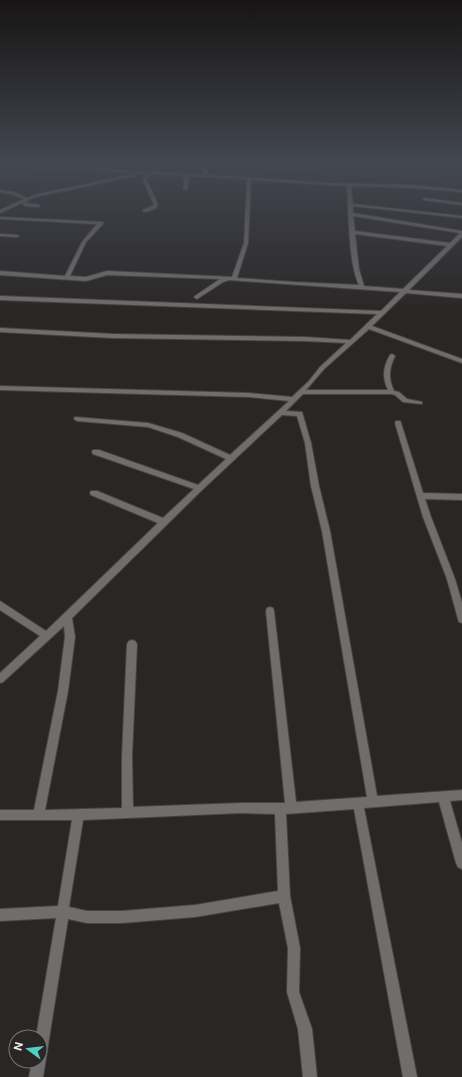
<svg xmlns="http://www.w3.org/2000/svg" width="462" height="1077" viewBox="0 0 462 1077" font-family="'Public Sans',sans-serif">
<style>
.built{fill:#362c29}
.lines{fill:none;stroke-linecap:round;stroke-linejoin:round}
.minor-casing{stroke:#474443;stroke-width:2}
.minor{fill:#716d6c;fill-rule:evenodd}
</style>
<rect width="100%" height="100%" fill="#292625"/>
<!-- built -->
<path class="built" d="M270 164H462V184L268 172Z"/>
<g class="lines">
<defs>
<path id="minor" d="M2 164H19L152 172 164 164H168L157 172 178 173 180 172 183 174 205 175 199 164H203L209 175 331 183 413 185 462 190V192L413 188 351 186 353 204 462 216V218L353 206V213L462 231V237L409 290 462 294V298L406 293 372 326 462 359V363L369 329 324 369 306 390H388C382 377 383 367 390 355L392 354 395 356C389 368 388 378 394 391L399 392 407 399 422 402V404L403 402 395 395 392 394H303L286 411 302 412 311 443 319 486 330 531 377 796 462 790V800L450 801 462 843V869L458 867 456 863 439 802 364 808 417 1077H403L354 809 286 814 290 896 300 948 299 992 312 1029 317 1077H303L298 1029 287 992 288 948 279 903 195 917 122 923H87L68 919 43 1077H29L32 1061H40V1037H36L56 918 0 921V909L58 906 72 820H0V810H34L58 691 65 637 64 626 3 682 0 683V673L40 636 0 610V601L46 631 158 523 91 495 90 493 91 491H97L163 518 194 489 93 454 92 452 93 450H99L198 485 226 459 178 437 148 427 77 421 74 419 75 417 148 423 182 433 230 455 289 401 249 397 0 390V386L249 393 292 397 309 381 320 367 346 343 305 341 113 338 0 332V328L113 334 305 337 350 340 377 314 0 300V296L381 311 400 292 229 280 223 282 197 299 194 297 195 296 220 279 107 275 86 281 0 275V271L65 276 82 242 97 224 0 219V217L103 222V224L86 242 70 276 86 277 107 271 232 277 244 243 247 179 186 176 189 179 187 189 185 190 183 189 185 179 181 176 153 174 147 178V180L158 205 155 209 145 212 143 211V210L154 205 143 180 144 177 148 174 4 165ZM251 180 347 186C349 213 348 262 359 285L294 282 237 278 248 243ZM353 216 460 233 450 243 355 231ZM355 234 447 246 403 289 364 286 359 269ZM282 415 297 416 305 443 311 486 322 531 367 797 296 802 274 611 273 608 270 607 267 608 266 611 285 803H241L133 807 132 756 137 644 135 641 132 640 129 641 127 644 122 756V808L45 810 68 691 75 637 72 618 202 490ZM241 813 275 814 278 891 195 905 122 911H87L69 907 83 820Z
M321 164H325V166L322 167Z
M134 174 135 176 35 197 28 200 26 203 39 205V207L25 206 22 203 0 213V210L24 199 11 194 0 192V190L14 192 27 198 34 195Z
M425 198 462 203V205L423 200V199Z
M0 234 17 235 19 236 17 237 0 236Z
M396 421H400L401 423 423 493 462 494V500L425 499 431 517 455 579 462 603V623L459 622 458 619 447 579 423 517 395 423Z"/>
</defs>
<!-- minor casing -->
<use href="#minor" class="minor-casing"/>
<!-- minor -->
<use href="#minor" class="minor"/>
</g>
<!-- sky -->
<linearGradient id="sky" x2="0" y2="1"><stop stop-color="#171514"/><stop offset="0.52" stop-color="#434751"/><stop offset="1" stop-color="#434751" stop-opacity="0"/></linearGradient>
<rect width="462" height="314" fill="url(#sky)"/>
<!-- north arrow -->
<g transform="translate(28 1049) rotate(285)"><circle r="19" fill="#292625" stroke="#787675"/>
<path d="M0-3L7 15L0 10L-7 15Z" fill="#54cdc8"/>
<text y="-6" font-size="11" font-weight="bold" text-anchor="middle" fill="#efedec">N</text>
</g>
</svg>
